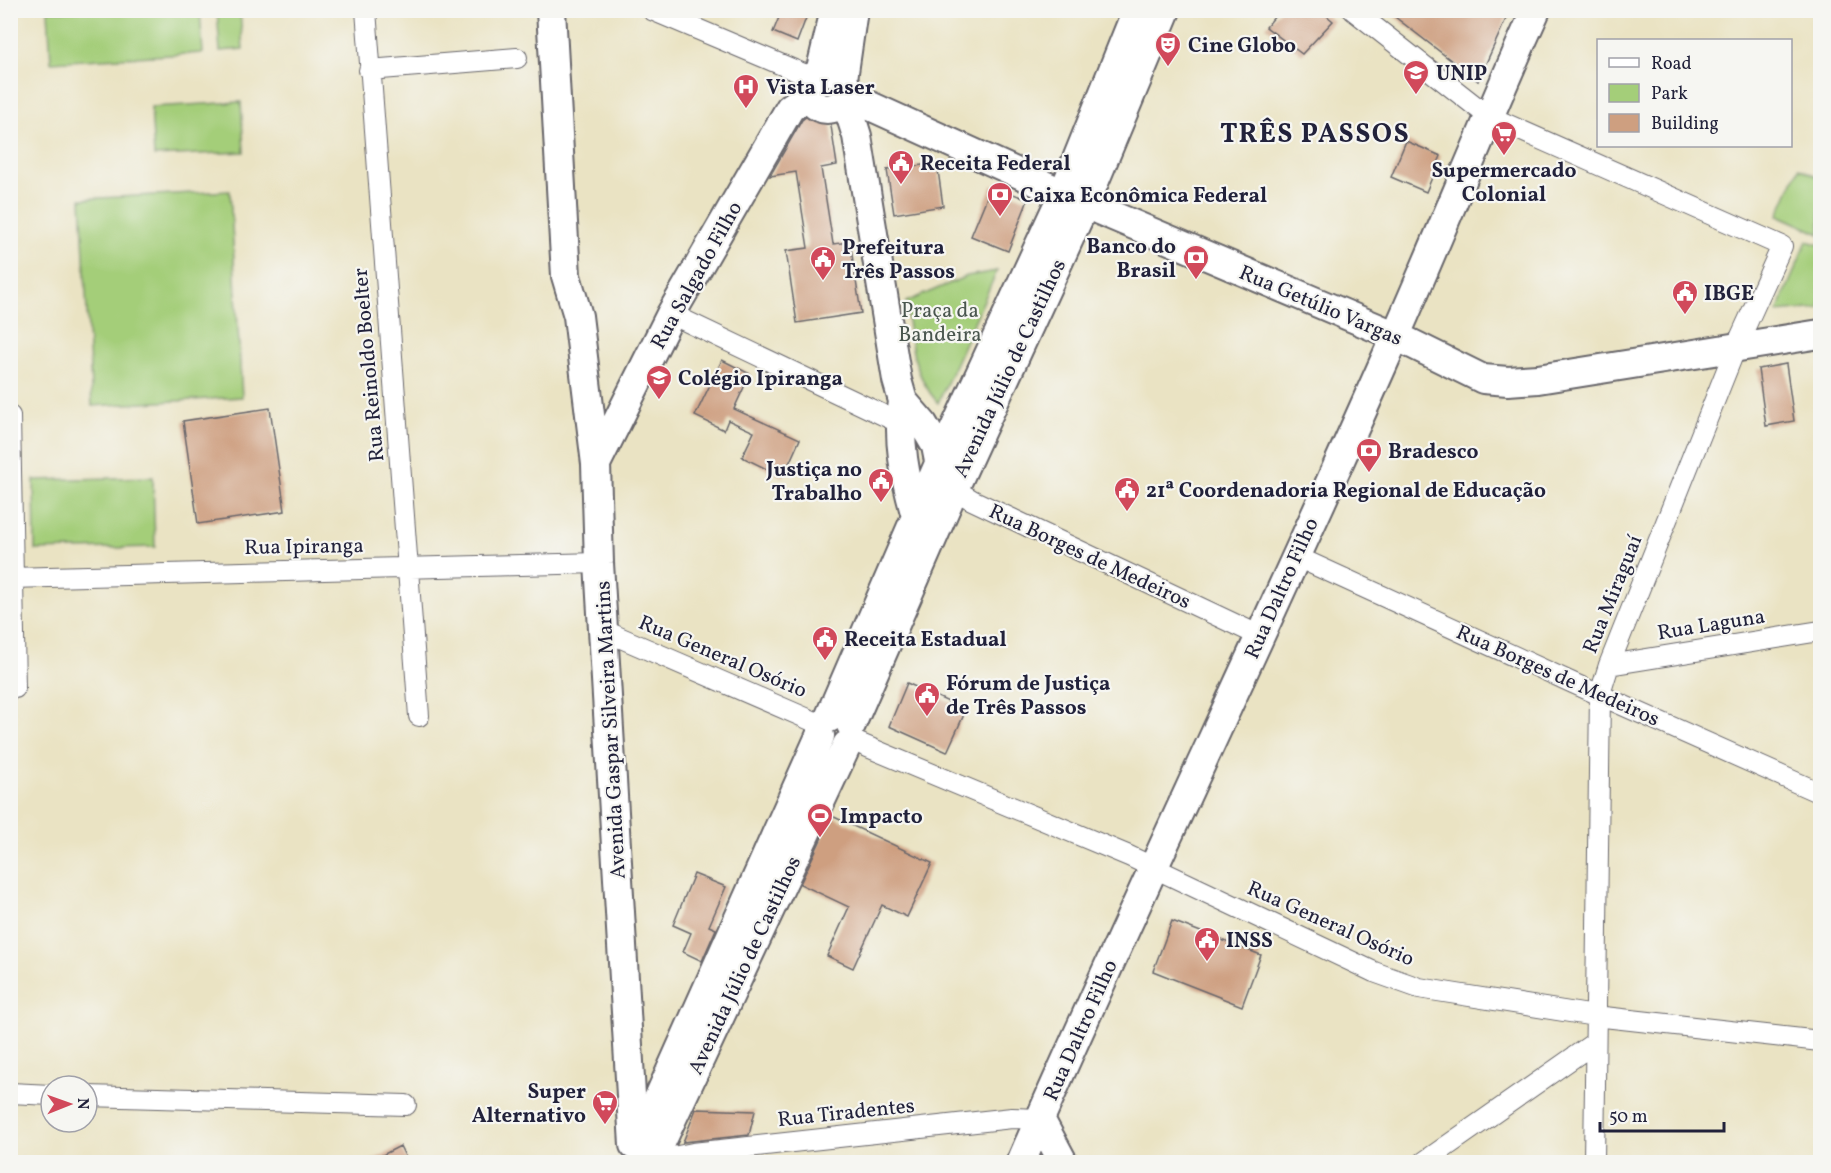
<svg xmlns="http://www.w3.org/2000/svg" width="1831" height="1173" viewBox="0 0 1831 1173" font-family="Vollkorn,serif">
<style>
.green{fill:#a4ce79;stroke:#63785a;stroke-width:1.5}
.building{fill:#ce9f80}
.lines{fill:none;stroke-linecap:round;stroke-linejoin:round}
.street-casing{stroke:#68666b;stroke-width:22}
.secondary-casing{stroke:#68666b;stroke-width:32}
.street{stroke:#fff;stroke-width:20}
.secondary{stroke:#fff;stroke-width:28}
.labels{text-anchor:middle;stroke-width:4.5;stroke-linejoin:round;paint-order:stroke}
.poi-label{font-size:21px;font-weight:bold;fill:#22223b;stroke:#f6f6f2;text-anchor:start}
.street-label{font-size:21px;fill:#22223b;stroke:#f6f6f2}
.park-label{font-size:21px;fill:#49564e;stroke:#f6f6f2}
.district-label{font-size:27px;font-weight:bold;letter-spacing:1.5px;fill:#22223b;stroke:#f6f6f2}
</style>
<rect width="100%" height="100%" fill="#f6f6f2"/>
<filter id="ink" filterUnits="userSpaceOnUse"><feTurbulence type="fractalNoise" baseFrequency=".0167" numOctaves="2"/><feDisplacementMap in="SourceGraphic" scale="12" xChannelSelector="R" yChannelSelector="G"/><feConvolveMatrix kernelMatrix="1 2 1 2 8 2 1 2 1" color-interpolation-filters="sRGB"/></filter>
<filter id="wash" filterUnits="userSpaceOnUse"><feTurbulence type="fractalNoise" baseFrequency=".008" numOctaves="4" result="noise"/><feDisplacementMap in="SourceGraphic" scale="24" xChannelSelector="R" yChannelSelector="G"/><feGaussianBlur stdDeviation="1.35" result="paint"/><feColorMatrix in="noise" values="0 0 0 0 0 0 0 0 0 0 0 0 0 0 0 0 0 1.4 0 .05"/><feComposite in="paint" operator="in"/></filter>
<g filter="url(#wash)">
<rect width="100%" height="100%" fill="#eae3c3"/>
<!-- green -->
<path class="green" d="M48 11H200L203 53 51 62Z
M217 11H240L243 49 220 51Z
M241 102 244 152 154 156 151 107Z
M1799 168 1820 178V234L1778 215Z
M230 191 242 397 92 406 81 199Z
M1807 241 1820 245V308L1777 312Z
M997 271 938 403C912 374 910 339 906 302L967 276Z
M153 477 155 547 35 550 34 480Z"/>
<g id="blocks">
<!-- building -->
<path class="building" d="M782 10H809L797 42 773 32Z
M1280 10H1320L1333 21 1302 54 1266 27Z
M1386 10H1510L1478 81Z
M829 113 837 165 821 168 833 244 850 242 861 313 797 323 786 251 808 248 796 172 770 176 802 120 806 117Z
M1406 141 1441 156 1426 192 1391 177Z
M937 163 943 206 894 214 887 170Z
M992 185 1028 200 1008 251 971 236Z
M722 360 750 374 734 409 800 439 783 477 742 457 754 432 728 420 724 430 695 416Z
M1786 364 1794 421 1766 426 1758 369Z
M270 408 285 511 198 524 183 421Z
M907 683 966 710 947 752 889 726Z
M832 816 932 863 907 917 882 905 853 968 827 956 849 907 800 884Z
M694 874 726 887 709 926 716 929 702 961 683 952 691 933 673 925Z
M1172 921 1261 955 1242 1006 1153 971Z
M696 1109 755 1111 749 1135 683 1142Z
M400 1146 408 1162H369Z"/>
</g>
</g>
<g filter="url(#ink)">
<use href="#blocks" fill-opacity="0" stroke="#68666b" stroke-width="1.5"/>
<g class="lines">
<defs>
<path id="street" d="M366 10 419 716
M652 10 813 78
M1353 10 1488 116 1782 246 1736 347 1609 665 1600 694 1594 1162
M369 70 517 58
M671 314 900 423
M10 416 15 688
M954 489 972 500 1260 636
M1295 556 1575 684 1820 793
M10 578 599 563
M605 631 822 725
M1609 665 1820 631
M851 740 1129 856 1374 972 1419 988 1595 1016 1820 1041
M10 1093 51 1095
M87 1096 406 1105
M658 1160 693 1153 1012 1118 1040 1119
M1424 1162 1594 1043"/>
<path id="secondary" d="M551 10 566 276 578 316 596 464 599 563 634 1145
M808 90a19 19 0 1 1 38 0a19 19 0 1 1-38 0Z
M820 73 835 10
M843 79 853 10
M846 95 1099 210 1396 336 1483 379 1508 381 1538 379 1820 334
M845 98 857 136 897 380 903 401 923 424 936 446 941 471
M903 401C897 440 905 478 916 516
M596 464 671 314 790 108 809 95
M829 718 944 452 1063 194 1137 10
M851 725 954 489 1085 204 1166 10
M1040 1119 1063 1162
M638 1144 820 736
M656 1153 847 745
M1021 1162C1142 885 1274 613 1395 337 1443 228 1487 118 1536 10"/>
</defs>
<!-- street casing -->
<use href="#street" class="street-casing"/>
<!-- secondary casing -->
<use href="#secondary" class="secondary-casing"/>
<!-- street -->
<use href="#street" class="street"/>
<!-- secondary -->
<use href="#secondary" class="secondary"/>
</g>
</g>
<!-- icons -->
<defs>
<symbol id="theatre-pin" viewBox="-11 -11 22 30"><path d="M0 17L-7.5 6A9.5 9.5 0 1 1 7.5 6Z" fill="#d1495b" stroke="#f6f6f2"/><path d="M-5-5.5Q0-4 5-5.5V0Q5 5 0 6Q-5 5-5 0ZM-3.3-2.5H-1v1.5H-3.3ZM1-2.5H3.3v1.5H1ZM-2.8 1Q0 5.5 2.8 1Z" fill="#fff"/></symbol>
<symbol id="university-pin" viewBox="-11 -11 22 30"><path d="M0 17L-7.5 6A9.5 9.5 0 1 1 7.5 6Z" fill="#d1495b" stroke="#f6f6f2"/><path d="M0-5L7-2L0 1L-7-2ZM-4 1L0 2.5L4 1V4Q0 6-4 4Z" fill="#fff"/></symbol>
<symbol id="hospital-pin" viewBox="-11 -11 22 30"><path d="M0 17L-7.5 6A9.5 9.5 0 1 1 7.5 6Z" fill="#d1495b" stroke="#f6f6f2"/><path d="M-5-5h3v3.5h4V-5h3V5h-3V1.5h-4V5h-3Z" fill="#fff"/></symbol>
<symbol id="supermarket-pin" viewBox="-11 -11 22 30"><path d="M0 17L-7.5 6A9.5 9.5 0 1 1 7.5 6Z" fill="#d1495b" stroke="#f6f6f2"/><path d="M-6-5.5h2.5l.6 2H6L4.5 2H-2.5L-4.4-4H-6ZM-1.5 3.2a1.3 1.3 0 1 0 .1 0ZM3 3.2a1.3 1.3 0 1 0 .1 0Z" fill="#fff"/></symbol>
<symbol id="civic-pin" viewBox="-11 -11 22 30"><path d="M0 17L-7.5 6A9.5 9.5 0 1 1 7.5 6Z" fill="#d1495b" stroke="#f6f6f2"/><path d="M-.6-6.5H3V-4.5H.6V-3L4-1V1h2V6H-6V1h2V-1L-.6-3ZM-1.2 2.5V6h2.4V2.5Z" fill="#fff"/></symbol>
<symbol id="bank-pin" viewBox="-11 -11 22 30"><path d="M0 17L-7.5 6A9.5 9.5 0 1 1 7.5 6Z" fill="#d1495b" stroke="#f6f6f2"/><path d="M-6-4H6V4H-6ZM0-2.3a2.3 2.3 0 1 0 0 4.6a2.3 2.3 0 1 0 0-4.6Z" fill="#fff"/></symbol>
<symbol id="school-pin" viewBox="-11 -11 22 30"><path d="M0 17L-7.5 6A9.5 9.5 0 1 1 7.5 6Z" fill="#d1495b" stroke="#f6f6f2"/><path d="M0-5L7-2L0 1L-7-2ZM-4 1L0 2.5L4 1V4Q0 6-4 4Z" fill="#fff"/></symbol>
<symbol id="stadium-pin" viewBox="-11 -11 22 30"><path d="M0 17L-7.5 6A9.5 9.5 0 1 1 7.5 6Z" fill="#d1495b" stroke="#f6f6f2"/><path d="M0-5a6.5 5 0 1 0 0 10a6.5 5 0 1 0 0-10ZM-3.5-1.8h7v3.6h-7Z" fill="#fff"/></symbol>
</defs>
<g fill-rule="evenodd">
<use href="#theatre-pin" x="1153" y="30" width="30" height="40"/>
<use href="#university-pin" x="1401" y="58" width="30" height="40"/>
<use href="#hospital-pin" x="731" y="72" width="30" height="40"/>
<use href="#supermarket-pin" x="1489" y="119" width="30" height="40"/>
<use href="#civic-pin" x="886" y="148" width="30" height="40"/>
<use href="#bank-pin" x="985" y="180" width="30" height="40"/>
<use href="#bank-pin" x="1181" y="243" width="30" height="40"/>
<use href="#civic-pin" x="808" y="244" width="30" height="40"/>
<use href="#civic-pin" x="1670" y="278" width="30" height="40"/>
<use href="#school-pin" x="644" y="363" width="30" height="40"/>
<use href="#bank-pin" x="1354" y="436" width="30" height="40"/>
<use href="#civic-pin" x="866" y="466" width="30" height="40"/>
<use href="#civic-pin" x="1112" y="475" width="30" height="40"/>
<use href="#civic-pin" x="810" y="624" width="30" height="40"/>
<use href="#civic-pin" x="912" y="680" width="30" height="40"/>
<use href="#stadium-pin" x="805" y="801" width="30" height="40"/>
<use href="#civic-pin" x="1192" y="925" width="30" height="40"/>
<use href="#supermarket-pin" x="590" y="1088" width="30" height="40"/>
</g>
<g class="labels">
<!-- poi labels -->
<g class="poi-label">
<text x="1188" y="52">Cine Globo</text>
<text x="1436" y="80">UNIP</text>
<text x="766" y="94">Vista Laser</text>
<text x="920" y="170">Receita Federal</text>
<text x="1504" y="177" text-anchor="middle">Supermercado<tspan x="1504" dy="24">Colonial</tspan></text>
<text x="1020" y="202">Caixa Econômica Federal</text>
<text x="1176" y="253" text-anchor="end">Banco do<tspan x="1176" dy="24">Brasil</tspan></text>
<text x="842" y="254">Prefeitura<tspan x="842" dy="24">Três Passos</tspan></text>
<text x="1704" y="300">IBGE</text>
<text x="678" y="385">Colégio Ipiranga</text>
<text x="1388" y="458">Bradesco</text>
<text x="862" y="476" text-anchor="end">Justiça no<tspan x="862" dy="24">Trabalho</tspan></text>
<text x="1146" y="497">21ª Coordenadoria Regional de Educação</text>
<text x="844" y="646">Receita Estadual</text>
<text x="946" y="690">Fórum de Justiça<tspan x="946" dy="24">de Três Passos</tspan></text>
<text x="840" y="823">Impacto</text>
<text x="1226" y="947">INSS</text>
<text x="586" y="1098" text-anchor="end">Super<tspan x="586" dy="24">Alternativo</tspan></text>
</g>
<!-- street labels -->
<g class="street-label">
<text transform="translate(696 275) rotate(-61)" y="7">Rua Salgado Filho</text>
<text transform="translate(1321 305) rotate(23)" y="7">Rua Getúlio Vargas</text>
<text transform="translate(368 365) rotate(-95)" y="7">Rua Reinoldo Boelter</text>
<text transform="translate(1009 368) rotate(-65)" y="7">Avenida Júlio de Castilhos</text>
<text transform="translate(304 546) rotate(-1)" y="7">Rua Ipiranga</text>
<text transform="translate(1090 556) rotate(25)" y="7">Rua Borges de Medeiros</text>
<text transform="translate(1281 588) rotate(-66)" y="7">Rua Daltro Filho</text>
<text transform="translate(1612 594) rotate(-68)" y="7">Rua Miraguaí</text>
<text transform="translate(1711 624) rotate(-9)" y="7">Rua Laguna</text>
<text transform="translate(723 656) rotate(23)" y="7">Rua General Osório</text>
<text transform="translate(1558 675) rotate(24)" y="7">Rua Borges de Medeiros</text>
<text transform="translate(610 730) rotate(-93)" y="7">Avenida Gaspar Silveira Martins</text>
<text transform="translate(1331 923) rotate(24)" y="7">Rua General Osório</text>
<text transform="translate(744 965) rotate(-65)" y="7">Avenida Júlio de Castilhos</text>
<text transform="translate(1080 1030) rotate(-66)" y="7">Rua Daltro Filho</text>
<text transform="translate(846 1112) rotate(-6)" y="7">Rua Tiradentes</text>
</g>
<!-- park labels -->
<g class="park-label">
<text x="940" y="317">Praça da<tspan x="940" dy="24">Bandeira</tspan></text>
</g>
<!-- district labels -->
<g class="district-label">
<text x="1315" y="142">TRÊS PASSOS</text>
</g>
</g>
<!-- margin -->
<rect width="1831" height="1173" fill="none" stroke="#f6f6f2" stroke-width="36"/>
<!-- legend -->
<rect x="1597" y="39" width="195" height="108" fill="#f6f6f2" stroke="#a1a1a9" stroke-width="1.5"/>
<rect x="1609" y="58" width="30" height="9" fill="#ffffff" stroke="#a1a1a9" stroke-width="1.5"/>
<text x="1651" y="69" font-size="18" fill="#22223b">Road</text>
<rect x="1609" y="84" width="30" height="18" fill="#a4ce79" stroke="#a1a1a9" stroke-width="1.5"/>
<text x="1651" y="99" font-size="18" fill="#22223b">Park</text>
<rect x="1609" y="114" width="30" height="18" fill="#ce9f80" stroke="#a1a1a9" stroke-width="1.5"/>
<text x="1651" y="129" font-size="18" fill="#22223b">Building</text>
<!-- north arrow -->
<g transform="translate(69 1104) rotate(89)"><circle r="28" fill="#f6f6f2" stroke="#a1a1a9" stroke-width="1.5"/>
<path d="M0-4.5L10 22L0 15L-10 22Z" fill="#d1495b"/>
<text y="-9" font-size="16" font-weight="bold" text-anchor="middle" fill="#22223b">N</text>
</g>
<!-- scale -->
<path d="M1600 1122v9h124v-9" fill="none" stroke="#22223b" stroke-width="3"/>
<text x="1609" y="1122" font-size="18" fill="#22223b" stroke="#f6f6f2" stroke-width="4.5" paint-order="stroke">50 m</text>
</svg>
